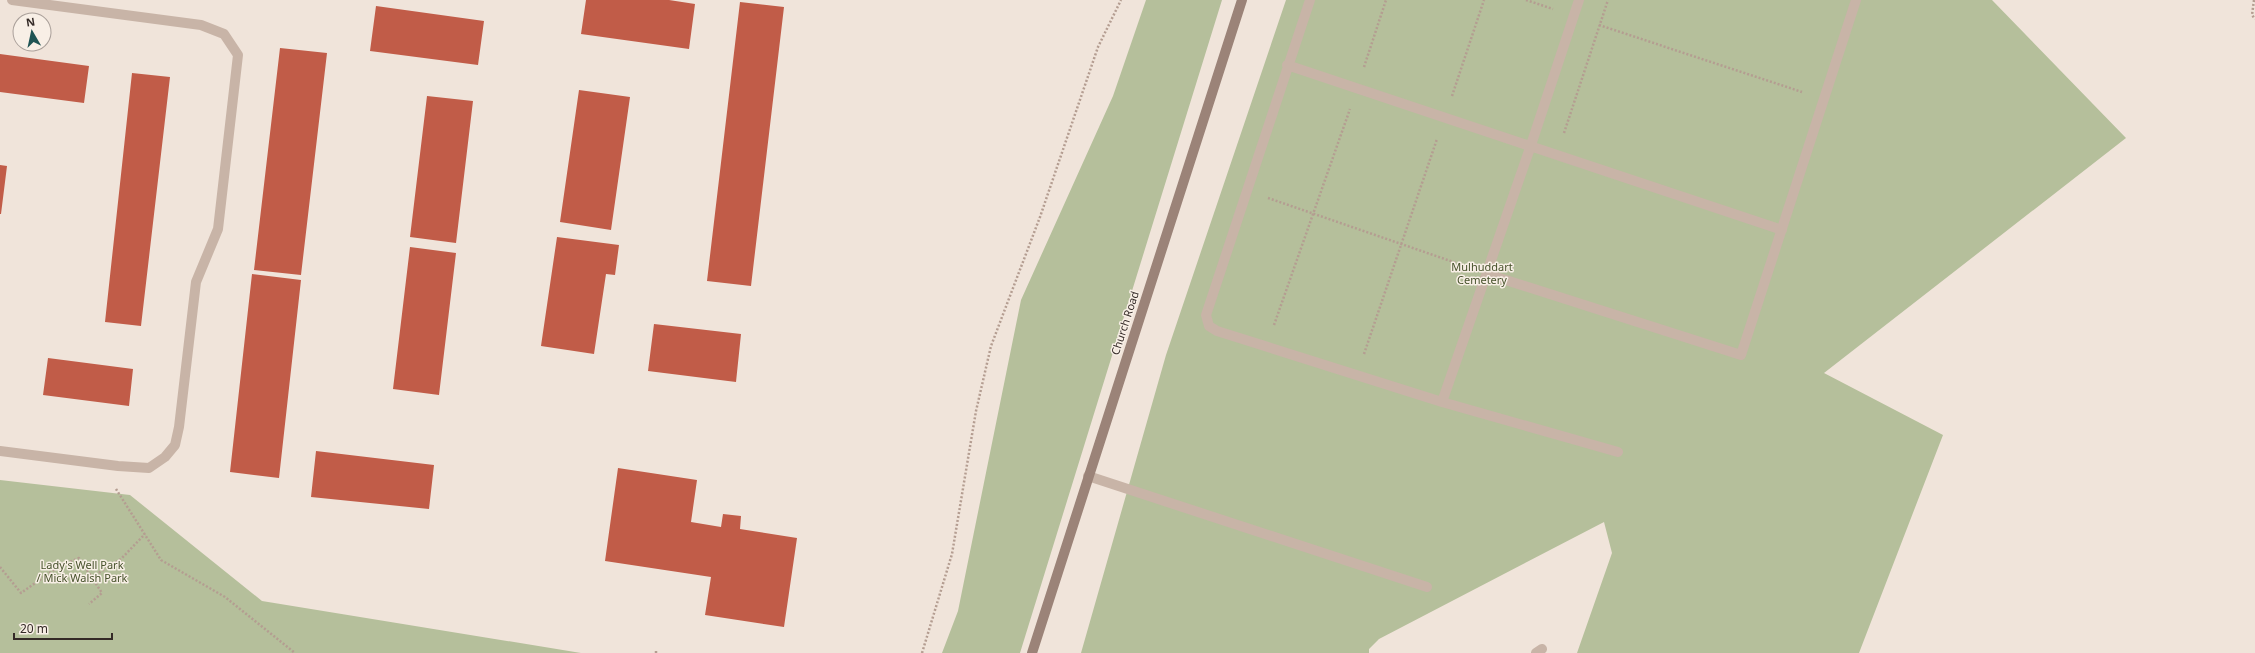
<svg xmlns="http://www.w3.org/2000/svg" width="2255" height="653" viewBox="0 0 2255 653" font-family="'Noto Sans',sans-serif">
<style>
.green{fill:#b5bf9b}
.building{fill:#c15c48}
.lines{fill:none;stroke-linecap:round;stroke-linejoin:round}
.path{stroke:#b49d91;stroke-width:2.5;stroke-dasharray:2 2;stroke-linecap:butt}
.lane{stroke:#c8b4a7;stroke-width:10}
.street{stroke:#c8b4a7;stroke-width:10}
.secondary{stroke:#9b8378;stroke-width:10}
.labels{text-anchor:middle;stroke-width:3;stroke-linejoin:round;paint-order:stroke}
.park-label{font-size:11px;fill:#47522c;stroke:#f8efe6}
.street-label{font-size:11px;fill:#342a27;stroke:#f8efe6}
</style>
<rect width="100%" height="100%" fill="#f0e4da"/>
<!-- green -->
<path class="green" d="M1146 0H1222L1020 653H942L958 611 1021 300 1113 96Z
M1286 0H1992L2126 138 1824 373 1943 435 1859 653H1577L1612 553 1604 522 1379 639 1369 649V653H1081L1166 355Z
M0 480 130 495 262 601 581 653H0Z"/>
<!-- building -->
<path class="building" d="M586 0H669L695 4 689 49 581 34Z
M740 2 784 7 751 286 707 281Z
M376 6 484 21 478 65 370 51Z
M280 48 327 53 301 275 254 270Z
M0 54 89 66 84 103 0 92Z
M132 73 170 77 141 326 105 322Z
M579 90 630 97 611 230 560 222Z
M427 96 473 101 456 243 410 237Z
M0 165 7 166 1 214H0Z
M557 237 619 245 615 275 606 274 594 354 541 346Z
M410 247 456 253 439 395 393 389Z
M252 274 301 280 279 478 230 472Z
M654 324 741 334 736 382 648 371Z
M48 358 133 369 129 406 43 395Z
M316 451 434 465 429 509 311 497Z
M618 468 697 480 691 522 721 527 723 514 741 516 740 529 797 538 784 627 705 615 711 577 605 561Z"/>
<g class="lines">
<!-- path -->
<path class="path" d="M1526 0 1553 9
M2254 0 2252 15 2255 19
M1599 25 1802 92
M1364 67 1386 0
M1452 96 1484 0
M1564 133 1608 0
M1268 198 1465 266
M1274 325 1350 109
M1364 354 1437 139
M116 489 161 560 225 597 295 653
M0 567 21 593 58 567 79 558 102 593 89 604
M92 577 121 559 145 534
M656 653V649
M922 653 952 554 976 411 991 346 1040 217 1098 47 1121 0"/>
<!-- lane -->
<path class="lane" d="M1310 0 1210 303 1206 315 1209 326 1217 331 1442 402 1530 148 1579 0
M1287 65 1782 230
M1487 274 1741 355 1856 0
M1442 402 1618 452
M1088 476 1427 587
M1536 653 1542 649"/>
<!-- street -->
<path class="street" d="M0 451 118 466 149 468 165 457 175 445 179 427 196 282 218 229 238 55 224 34 201 25 12 0"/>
<!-- secondary -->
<path class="secondary" d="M1032 653 1242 0"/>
</g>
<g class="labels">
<!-- park labels -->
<g class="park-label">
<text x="1482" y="271">Mulhuddart<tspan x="1482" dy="13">Cemetery</tspan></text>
<text x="82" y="569">Lady's Well Park<tspan x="82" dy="13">/ Mick Walsh Park</tspan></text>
</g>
<!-- street labels -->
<g class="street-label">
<text transform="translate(1125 323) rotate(-72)" y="4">Church Road</text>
</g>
</g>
<!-- north arrow -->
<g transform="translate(32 32) rotate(351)"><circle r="19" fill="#f8efe6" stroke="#aaa09a"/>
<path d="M0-3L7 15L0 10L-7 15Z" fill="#1f5454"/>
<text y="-6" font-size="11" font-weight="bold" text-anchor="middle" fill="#342a27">N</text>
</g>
<!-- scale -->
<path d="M14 633v6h98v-6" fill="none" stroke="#342a27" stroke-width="2"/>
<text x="20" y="633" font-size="12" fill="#342a27" stroke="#f8efe6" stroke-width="3" paint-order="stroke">20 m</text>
</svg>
